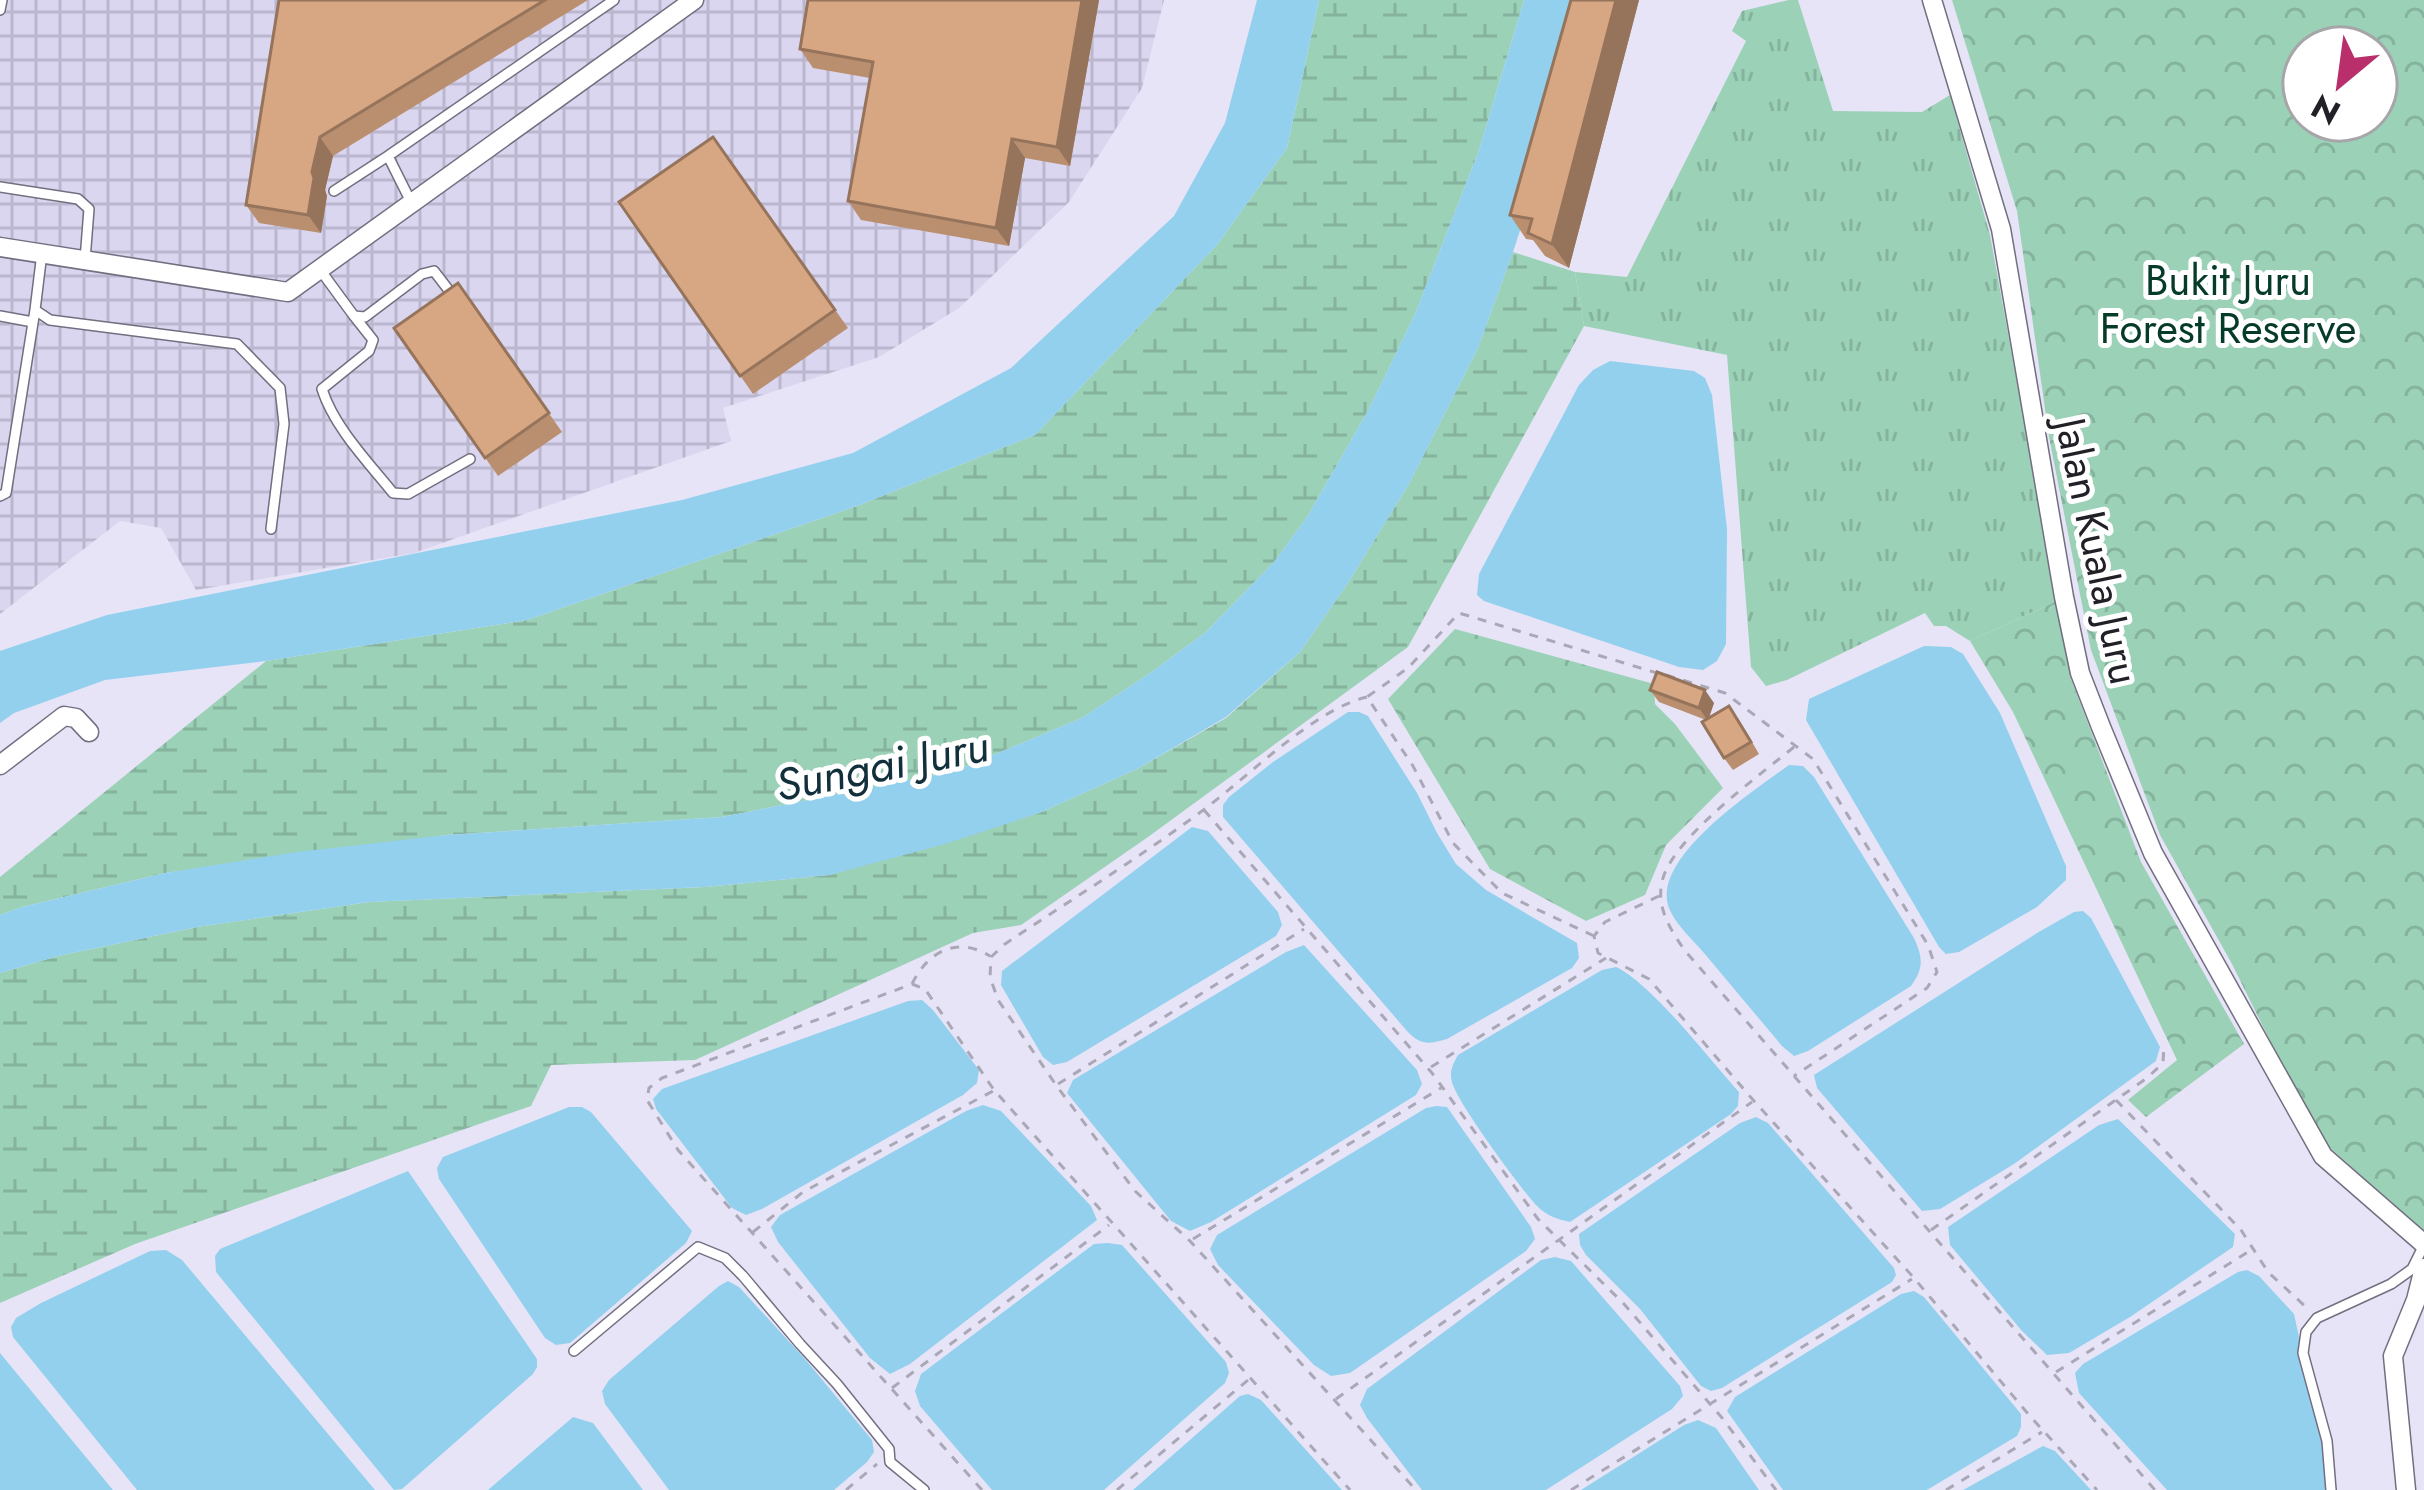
<svg xmlns="http://www.w3.org/2000/svg" width="2424" height="1490" viewBox="0 0 2424 1490" font-family="Jost,sans-serif">
<style>
.industrial{fill:url(#industrial-grid)}
.grass{fill:url(#grass-tufts)}
.forest{fill:url(#forest-crowns);fill-rule:evenodd}
.wetland{fill:url(#wetland-marsh)}
.water{fill:#93d0ee}
.lines{fill:none;stroke-linecap:round;stroke-linejoin:round}
.service-casing{stroke:#726f80;stroke-width:12}
.minor-casing{stroke:#726f80;stroke-width:21}
.path{stroke:#aaa8b7;stroke-width:3;stroke-dasharray:9 9;stroke-linecap:butt}
.service{stroke:#fff;stroke-width:9}
.minor{stroke:#fff;stroke-width:18}
.wall{fill:#b98f70}
.shaded-wall{fill:#96745b}
.building{fill:#d7a682;stroke:#96745b;stroke-width:3}
.labels{text-anchor:middle;stroke-width:10;stroke-linejoin:round;paint-order:stroke}
.park-label{font-size:42px;fill:#063b29;stroke:#fff}
.street-label{font-size:42px;fill:#212027;stroke:#fff}
.water-label{font-size:45px;font-style:italic;fill:#122f3c;stroke:#fff}
</style>
<defs>
<pattern id="industrial-grid" width="8" height="8" patternUnits="userSpaceOnUse" patternTransform="scale(3)"><rect width="8" height="8" fill="#dad6f0"/><path d="M0 4h8M4 0v8" fill="none" stroke="#bbb7ce"/></pattern>
<pattern id="grass-tufts" width="24" height="20" patternUnits="userSpaceOnUse" patternTransform="scale(3)"><rect width="24" height="20" fill="#9bd1b7"/><path d="M3 7l-1-3M5 7V3M7 7l1-3M15 17l-1-3M17 17v-4M19 17l1-3" fill="none" stroke="#85b39d"/></pattern>
<pattern id="forest-crowns" width="20" height="18" patternUnits="userSpaceOnUse" patternTransform="scale(3)"><rect width="20" height="18" fill="#9bd1b7"/><path d="M2 6a3 3 0 1 1 6 0M12 15a3 3 0 1 1 6 0" fill="none" stroke="#85b39d"/></pattern>
<pattern id="wetland-marsh" width="20" height="14" patternUnits="userSpaceOnUse" patternTransform="scale(3)"><rect width="20" height="14" fill="#9bd1b7"/><path d="M1 5h8M5 5V1M11 12h8M15 12V8" fill="none" stroke="#85b39d"/></pattern>
</defs>
<rect width="100%" height="100%" fill="#e7e4f7"/>
<!-- industrial -->
<path class="industrial" d="M0 0H1164L1142 88 1069 202 959 308 879 357 723 408 731 441 414 553 196 590 161 528 120 521 0 614Z"/>
<!-- grass -->
<path class="grass" d="M1789 0H1798L1833 111 1922 112 1950 95 1990 235 2057 601 1970 641 1946 626H1934L1925 613 1787 680 1766 686 1751 667 1727 355 1584 326 1575 272 1627 277 1746 41 1732 31 1742 11Z"/>
<!-- forest -->
<path class="forest" d="M1952 0H2424V1232L2327 1145 2288 1077 2232 964 2160 835 2091 650 2049 437 2017 211ZM2304 48H2376V120H2304Z
M2057 601 2071 679 2141 862 2244 1044 2146 1117 2128 1100 2177 1060 2013 712 1970 641Z
M1455 629 1654 684 1655 704 1675 724 1723 788 1666 845 1645 895 1586 921 1490 869 1388 699Z"/>
<!-- wetland -->
<path class="wetland" d="M1319 0H1524L1478 153 1415 314 1369 409 1307 517 1275 561 1206 632 1153 671 1082 718 955 771 722 817 447 835 165 873 22 907 0 915V877L266 661 527 620 857 506 1035 435 1217 245 1287 148Z
M1513 252 1575 272 1584 326 1408 647 1148 837 1021 925 973 933 695 1060 551 1065 531 1106 135 1244 0 1303V973L58 956 197 927 369 902 705 887 829 875 1039 813 1137 769 1226 718 1300 652 1348 583 1410 482 1478 348Z"/>
<!-- water -->
<path class="water" d="M1257 0H1319L1287 148 1217 245 1035 435 857 506 527 620 266 661 105 680 14 713 0 723V651L107 615 682 500 853 453 1011 368 1174 216 1225 123Z
M1524 0H1590L1572 70 1513 252 1478 348 1410 482 1348 583 1300 652 1226 717 1137 769 1039 813 945 844 829 875 705 887 369 902 197 927 58 956 0 973V915L22 907 165 873 297 852 447 835 722 817 955 771 1082 718 1153 671 1206 632 1275 561 1307 517 1369 409 1415 314 1478 153Z
M1610 361 1694 371 1705 378 1712 395 1727 529 1726 644 1717 661 1703 670 1679 667 1484 601 1477 595 1479 574 1579 385 1593 370Z
M1924 646 1951 647 1963 654 2000 713 2066 866V880L2037 907 1959 952 1946 954 1939 947 1806 720 1809 699Z
M1348 712H1359L1368 716 1417 793 1437 833 1456 864 1486 890 1577 943 1579 958 1572 968 1447 1039C1429 1044 1421 1046 1407 1031L1223 817V805L1229 797 1273 762Z
M1789 765 1803 766 1814 777 1914 938C1923 958 1924 968 1911 986L1808 1051 1794 1056 1782 1046C1756 1015 1730 984 1704 953 1693 940 1675 924 1669 908 1650 858 1755 790 1789 765Z
M1192 827 1208 831 1278 912 1282 925 1276 936 1067 1062 1053 1065 1043 1057 1001 985 1002 971Z
M2083 911 2091 918 2160 1047 2156 1061 2014 1164 1940 1209 1922 1211 1817 1088 1814 1075 2037 933 2074 912Z
M1304 945 1417 1070 1422 1084 1416 1095 1211 1222 1190 1231 1171 1221 1067 1093 1073 1080 1286 952Z
M1616 967C1652 984 1709 1059 1739 1092L1738 1106 1731 1114 1570 1222C1557 1219 1547 1216 1537 1206 1521 1189 1456 1101 1452 1082 1449 1071 1453 1064 1458 1055L1602 970Z
M922 1000 933 1010 979 1070 977 1083 963 1095 762 1209 746 1215 732 1208 656 1109 653 1099 662 1089 908 1001Z
M983 1105 1001 1111 1091 1206 1097 1220 910 1364 890 1374 870 1358 778 1242 771 1227 780 1215 966 1111Z
M1436 1106 1447 1107 1531 1227 1535 1239 1526 1251 1350 1373 1331 1376 1314 1365 1218 1265 1210 1249 1217 1235 1426 1108Z
M569 1107H582L591 1112 692 1231 686 1243 570 1343 556 1345 545 1338 439 1179 437 1168 443 1157Z
M1756 1117 1768 1123 1894 1268 1896 1275 1892 1282 1722 1388 1711 1391 1701 1386 1640 1309 1586 1255 1580 1245 1579 1234 1740 1123Z
M2118 1119 2235 1234 2233 1247 2130 1317 2069 1353 2047 1355 2022 1331 1950 1245 1948 1227 2099 1125Z
M408 1171 537 1359V1367L533 1374 402 1489 394 1490 216 1272 215 1256 220 1249Z
M1108 1243 1122 1245 1226 1362 1229 1373 1225 1383 1104 1490H992L920 1406 915 1391 921 1374 1094 1244Z
M166 1250 182 1260 375 1490H137L13 1337 11 1327 16 1318 41 1303 150 1251Z
M1555 1257 1571 1261 1680 1386 1683 1396 1672 1409 1546 1490H1422L1367 1418 1360 1405 1367 1389 1541 1260Z
M2247 1270 2259 1276 2294 1314 2329 1474 2326 1490H2167L2079 1393 2075 1373 2083 1364 2238 1272Z
M728 1281 739 1287 805 1359 872 1440 874 1452 867 1462 834 1490H669L605 1404 602 1391 609 1380 719 1286Z
M1914 1291 1924 1297 2021 1414V1427L2017 1436 1927 1490H1783L1727 1411 1735 1397 1901 1294Z
M0 1353 113 1490H0Z
M1248 1394 1261 1400 1342 1490H1133L1240 1396Z
M573 1417 593 1423 643 1490H488Z
M1698 1420 1716 1428 1759 1490H1581L1684 1425Z
M2043 1446 2055 1451 2091 1490H1963Z"/>
<g class="lines">
<defs>
<path id="service" d="M0 10 2 0
M0 187 78 199 89 209 85 260
M334 191 388 156
M412 204 388 156 614 0
M42 253 35 310 50 320 237 344 280 388 284 424 271 529
M321 271 354 316 365 317 422 274 434 271 454 297
M0 316 33 322
M354 316 373 340 369 351 322 389C334 427 368 462 393 493L408 494 470 459
M0 496 6 493 35 310
M574 1351 698 1247 725 1258 743 1276 800 1344 837 1384 889 1449 890 1462 924 1490
M2331 1490 2327 1441 2303 1353 2306 1332 2317 1318 2391 1284 2412 1269 2424 1245"/>
<path id="minor" d="M1932 0 2001 229 2064 597 2080 673 2101 727 2153 853 2323 1156 2424 1244
M0 247 288 292 694 0
M0 765 64 716 76 718 89 732
M2406 1490 2393 1356 2416 1300 2424 1268"/>
</defs>
<!-- service casing -->
<use href="#service" class="service-casing"/>
<!-- minor casing -->
<use href="#minor" class="minor-casing"/>
<!-- path -->
<path class="path" d="M1666 675 1725 693 1813 759 1928 945 1937 972 1927 988 1794 1076
M1367 697C1315 709 1251 774 1206 808 1142 856 1072 899 1005 944L991 957 990 977 998 1000 1056 1085 1135 1191 1190 1241 1416 1490
M1794 747C1760 775 1670 840 1662 882 1656 908 1671 931 1686 952L2155 1490
M1204 810 1432 1073 1538 1219 1624 1304 1723 1419 1776 1490
M1659 896 1605 922 1594 936 1598 953 1649 979 1754 1101 1914 1278 2029 1415 2097 1490
M1594 936 1502 893 1453 843 1413 766 1367 697 1408 668 1459 613 1657 673
M912 984C928 951 957 936 990 956
M1431 1067 1606 958
M1058 1084 1304 929
M2116 1100 2241 1230 2268 1272 2307 1308
M1931 1230 2147 1078 2163 1063 2164 1044
M753 1232 803 1192 993 1091
M1193 1239 1441 1088
M2056 1372 2251 1250
M892 1388 1109 1225
M1336 1399 1752 1102
M846 1490 877 1464
M982 1490 678 1150 647 1100 649 1088 662 1078 912 984 925 989 994 1090 1350 1490
M1117 1490 1248 1380
M1571 1490 1912 1279
M1946 1490 2042 1432"/>
<!-- service -->
<use href="#service" class="service"/>
<!-- minor -->
<use href="#minor" class="minor"/>
</g>
<!-- wall -->
<path class="wall" d="M279 0H588L333 156 325 190 327 196 321 233 259 223 246 205Z
M1099 0 1070 166 1025 158 1009 246 861 220 848 201 870 78 813 68 800 49Z
M1571 0H1639L1569 268 1545 256 1533 240 1526 239 1510 215Z
M713 137 848 328 753 394 619 202Z
M458 283 562 432 498 476 394 328Z
M1650 690 1714 703 1708 718H1738L1759 754 1733 770 1724 758 1706 720 1659 702Z"/>
<!-- shaded-wall -->
<path class="shaded-wall" d="M1082 0H1099L1070 166 1057 147Z
M1616 0H1639L1569 268 1552 244Z
M320 137 333 156 325 190 327 196 321 233 308 215 312 172Z
M1012 139 1025 158 1009 246 996 228Z
M1705 690 1714 703 1708 721 1699 708Z"/>
<!-- building -->
<path class="building" d="M279 0H545L320 137 312 172 314 178 308 215 246 205Z
M808 0H1082L1057 147 1012 139 996 228 848 201 873 62 800 49Z
M1571 0H1616L1552 244 1528 233 1532 219 1510 215Z
M713 137 835 310 740 376 619 202Z
M458 283 549 413 485 458 394 328Z
M1657 672 1705 690 1699 708 1650 690Z
M1729 706 1751 742 1724 758 1702 722Z"/>
<g class="labels">
<!-- park labels -->
<g class="park-label">
<text x="2228" y="295">Bukit Juru<tspan x="2228" dy="48">Forest Reserve</tspan></text>
</g>
<!-- street labels -->
<g class="street-label">
<text transform="translate(2098 551) rotate(78)" y="15">Jalan Kuala Juru</text>
</g>
<!-- water labels -->
<g class="water-label">
<text transform="translate(882 765) rotate(-11)" y="16">Sungai Juru</text>
</g>
</g>
<!-- north arrow -->
<g transform="translate(2340 84) rotate(209)"><circle r="57" fill="#ffffff" stroke="#a6a6a9" stroke-width="3"/>
<path d="M0-9L21 45L0 30L-21 45Z" fill="#b82f6b"/>
<text y="-18" font-size="33" font-weight="bold" text-anchor="middle" fill="#212027">N</text>
</g>
</svg>
